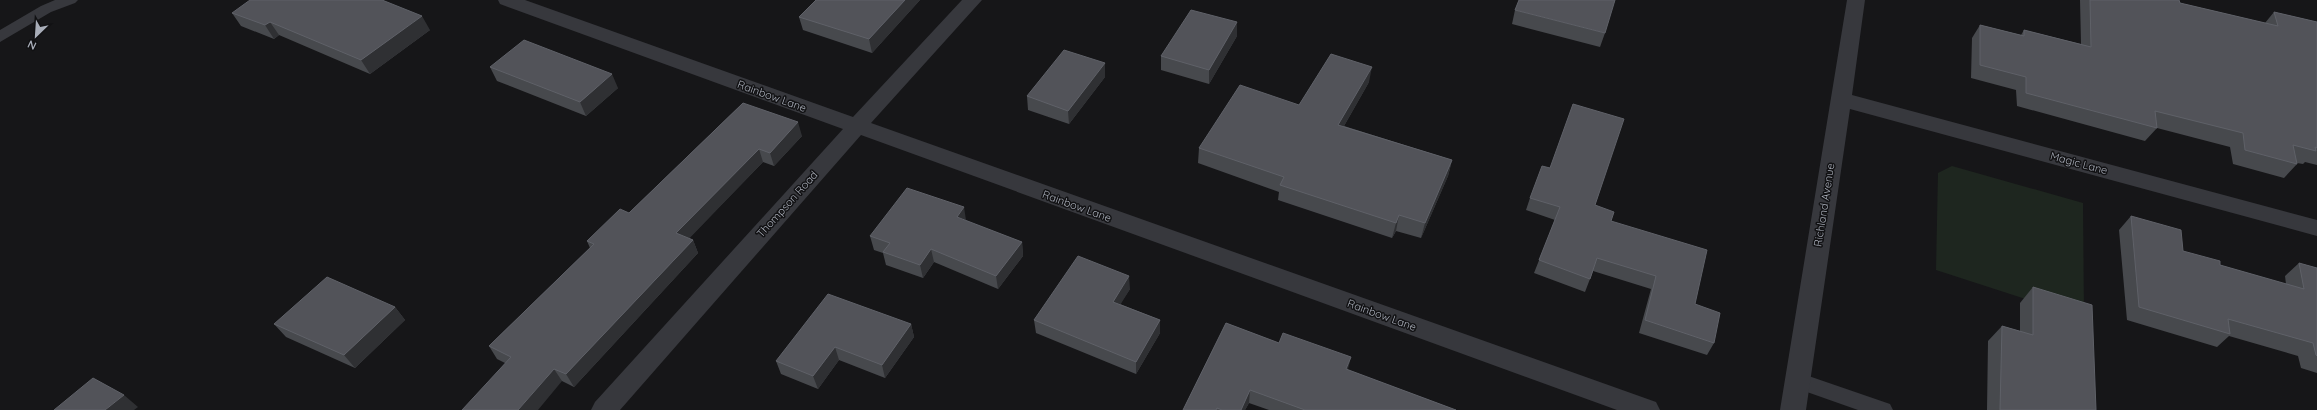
<svg xmlns="http://www.w3.org/2000/svg" width="2317" height="410" viewBox="0 0 2317 410" font-family="Quicksand,sans-serif">
<style>
.green{fill:#1e261f}
.lines{fill:none;stroke-linecap:round;stroke-linejoin:round}
.service{fill:#37383d;fill-rule:evenodd}
.minor{fill:#37383d;fill-rule:evenodd}
.wall{fill:#47494d}
.shaded-wall{fill:#2f3033}
.building{fill:#525359;stroke:#5f6168}
.labels{text-anchor:middle;stroke-width:3;stroke-linejoin:round;paint-order:stroke}
.street-label{font-size:11px;fill:#a8adb8;stroke:#111113}
</style>
<rect width="100%" height="100%" fill="#161618"/>
<!-- green -->
<path class="green" d="M1952 166 2083 203 2084 318 1936 270 1938 173Z"/>
<g class="lines">
<!-- service -->
<path class="service" d="M55 0H78L75 3 51 12 0 42V30L41 6Z
M1797 372 1890 404 1893 410H1858L1790 386 1787 380 1790 374Z"/>
<!-- minor -->
<path class="minor" d="M498 0H525L853 117 962 0H982L871 123 1656 402 1660 410H1617L861 135 620 410H591L595 402 843 129 500 4Z
M1847 0H1865L1852 95 2317 220V236L1850 109 1806 410H1780Z"/>
</g>
<!-- wall -->
<path class="wall" d="M816 0H920L872 53 803 30 799 17Z
M2080 0H2179L2180 3 2265 23 2274 12 2317 22V165L2305 162 2303 164 2297 163V164L2284 178 2233 164 2230 147 2157 128 2145 141 2017 106 2016 90 1971 78 1972 38 1980 25 2021 35 2024 30 2081 44Z
M1515 10 1605 33 1600 47 1512 24Z
M232 13 430 30 370 74 279 35 274 39 241 26Z
M1237 36 1209 84 1161 70V56Z
M490 67 618 88 586 116 497 81Z
M1105 77 1069 124 1028 110 1027 96Z
M1369 82 1344 126 1452 160 1448 176 1421 238 1396 231 1392 238 1278 200 1279 192 1198 163 1199 148 1299 105Z
M743 103 802 136 774 166 763 162 689 238 693 240 698 253 574 387 562 381 505 363 497 359 489 346 590 248 587 241 629 213Z
M1530 198 1595 205 1695 304 1714 343 1707 355 1639 333 1651 289 1593 271 1585 292 1534 273 1555 220 1526 210Z
M2131 216 2183 251 2220 265 2286 284 2285 276 2299 263 2317 268V373L2301 368 2298 356 2229 336 2217 347 2127 320 2119 230Z
M966 221 1022 242 1023 256 998 289 934 262 923 278 886 265 883 253 874 250 870 236Z
M2033 287 2096 410H1987L1988 341 2002 326 2020 331V303Z
M1130 289 1120 304 1160 320V333L1136 374 1036 333 1034 320Z
M395 307 405 320 355 368 286 337 274 324Z
M1226 323 1348 370 1456 410H1269L1249 403 1245 410H1183Z
M911 324 914 337 885 378 839 360 818 389 781 374 776 361Z"/>
<!-- shaded-wall -->
<path class="shaded-wall" d="M905 0H920L872 53 869 39Z
M422 16 430 30 370 74 361 60Z
M270 22 279 35 274 39 265 25Z
M1237 22V36L1209 84V70Z
M1105 63V77L1069 124 1068 111Z
M1372 67 1369 82 1336 140 1338 125Z
M612 74 618 88 586 116 580 102Z
M798 122 802 136 774 166 770 153Z
M759 149 763 162 682 246 676 233Z
M1452 160 1448 176 1421 238 1425 223Z
M964 207 966 220 957 217Z
M1399 215 1396 231 1392 238 1396 223Z
M693 240 698 253 574 387 566 374Z
M1022 242 1023 256 998 289 996 276Z
M931 249 934 262 923 278 920 265Z
M1129 276 1130 289 1114 315 1113 302Z
M395 307 405 320 355 368 344 355Z
M1160 320V333L1136 374V362Z
M911 324 914 337 885 378 882 365Z
M835 347 839 360 818 389 813 376Z
M1351 357 1348 369 1343 382 1346 369Z
M554 369 562 381 538 410H518Z
M1250 390 1249 403 1245 410H1241Z
M124 395 138 407 134 410H105Z"/>
<!-- building -->
<path class="building" d="M250 0H382L422 16 361 60 270 22 265 25 232 13Z
M816 0H905L869 39 799 17Z
M1519 0H1615L1605 33 1515 10Z
M2090 0H2179L2180 3 2278 26 2274 12 2317 22V148L2315 147 2316 151 2293 145 2297 164 2245 150 2243 133 2155 111 2157 128 2026 93V77L1980 65V25L2024 36V30L2091 47Z
M1191 10 1237 22 1209 70 1161 56Z
M524 40 612 74 580 102 490 67Z
M1064 50 1105 63 1068 111 1027 96Z
M1331 54 1372 67 1338 125 1452 160 1425 223 1399 215 1396 223 1280 185 1284 177 1199 148 1240 85 1299 105Z
M743 103 798 122 770 153 759 149 676 233 693 240 566 374 554 369 518 410H462L511 357 489 346 594 244 587 241 620 209 629 213Z
M1573 104 1624 119 1595 205 1614 212 1611 221 1707 250 1695 304 1720 313 1714 343 1645 320 1656 276 1597 258 1590 279 1539 260 1560 207 1530 198 1542 166 1550 168Z
M907 188 964 207 957 217 1022 242 996 276 931 249 920 265 883 252 890 243 870 236Z
M2131 216 2181 230 2183 251 2220 261V265L2304 289 2299 263 2317 268V356L2316 355 2313 343 2228 319 2230 334 2139 307Z
M1078 256 1129 276 1113 302 1160 320 1136 362 1034 320Z
M327 277 395 307 344 355 274 324Z
M2033 287 2092 305 2096 410H2000L2002 326 2033 335Z
M828 294 911 324 882 365 835 347 813 376 776 361Z
M1226 323 1279 343 1283 333 1351 357 1346 369 1456 410H1305L1250 390 1241 410H1222L1217 408 1216 410H1183Z
M93 378 124 395 105 410H54Z"/>
<g class="labels">
<!-- street labels -->
<g class="street-label">
<text transform="translate(772 96) rotate(20)" y="4">Rainbow Lane</text>
<text transform="translate(2079 163) rotate(15)" y="4">Magic Lane</text>
<text transform="translate(787 204) rotate(-48)" y="4">Thompson Road</text>
<text transform="translate(1824 205) rotate(-81)" y="4">Richland Avenue</text>
<text transform="translate(1077 206) rotate(20)" y="4">Rainbow Lane</text>
<text transform="translate(1382 315) rotate(20)" y="4">Rainbow Lane</text>
</g>
</g>
<!-- north arrow -->
<g transform="translate(36 36) rotate(205)" stroke="#111113" stroke-width="3" paint-order="stroke">
<path d="M0-3L7 15L0 10L-7 15Z" fill="#a8adb8"/>
<text y="-6" font-size="11" font-weight="bold" text-anchor="middle" fill="#a8adb8">N</text>
</g>
</svg>
